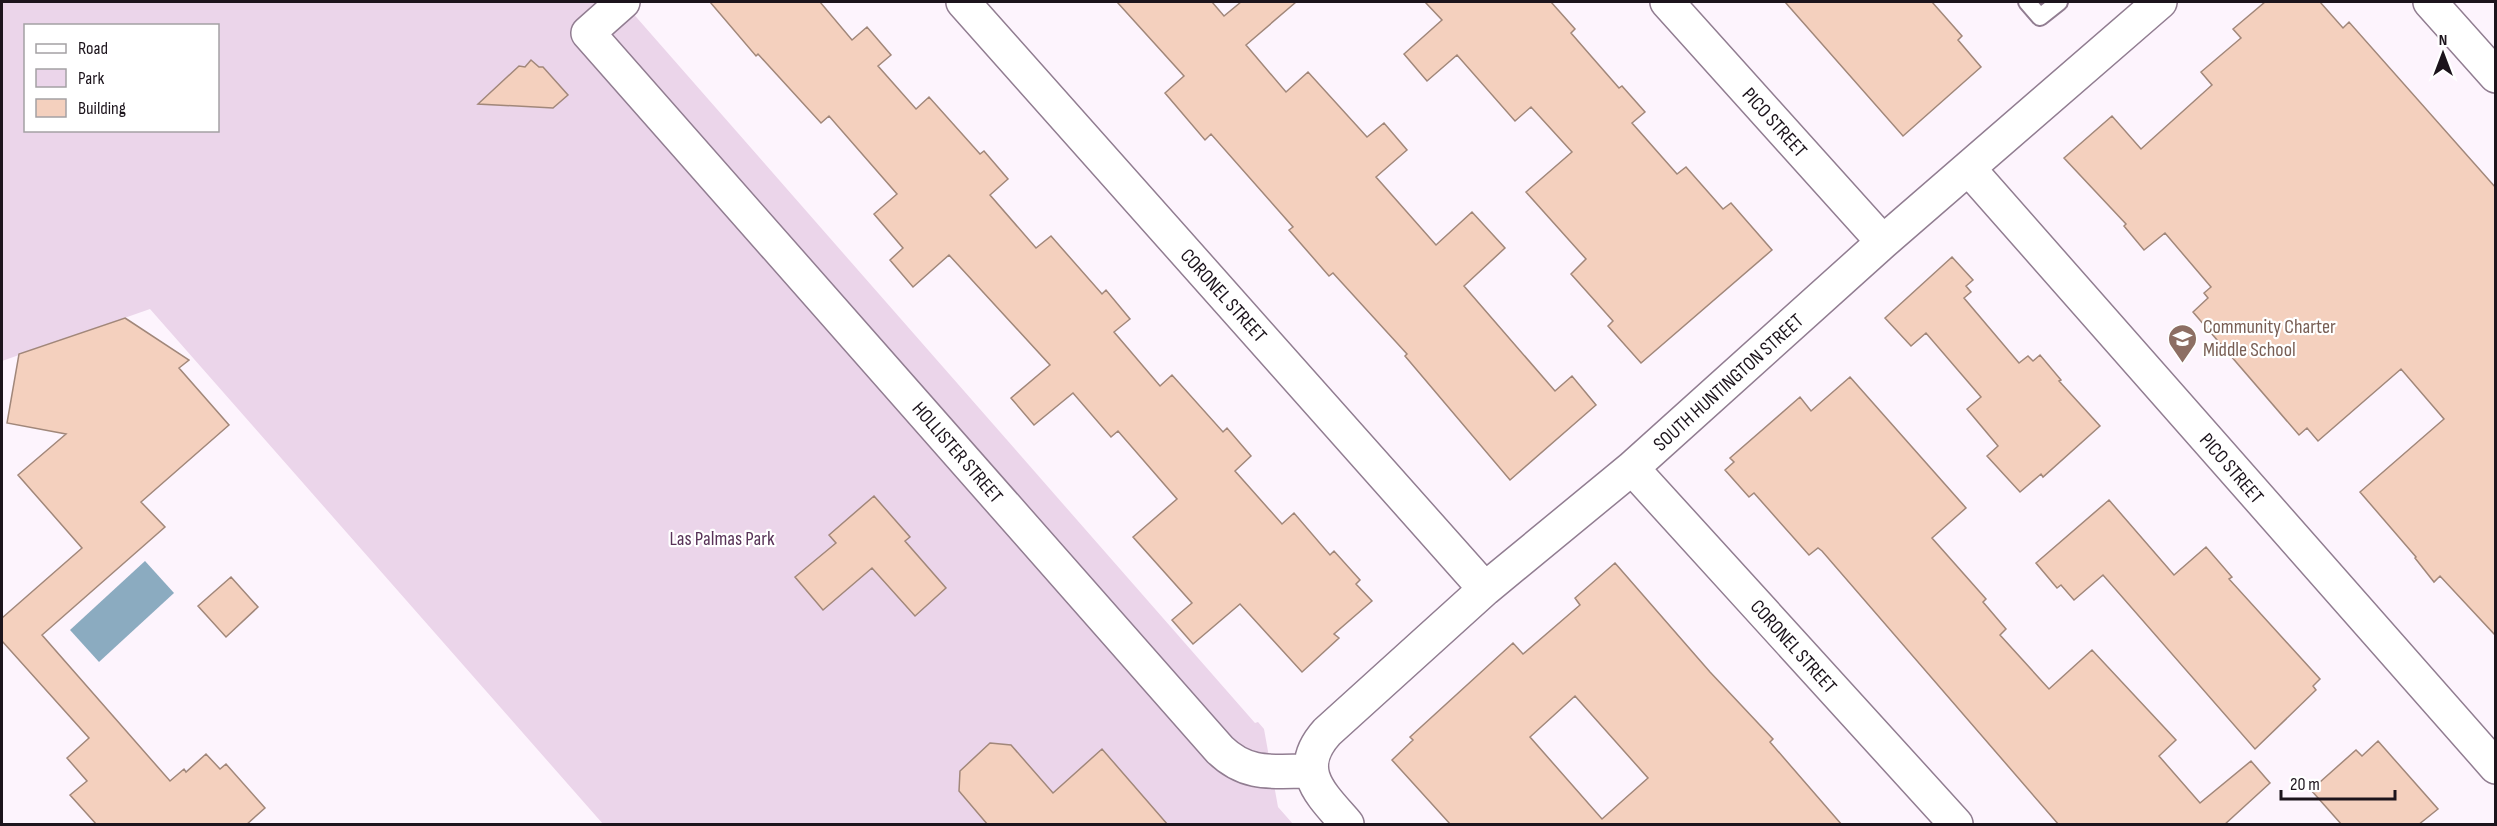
<svg xmlns="http://www.w3.org/2000/svg" width="2497" height="826" viewBox="0 0 2497 826" font-family="'Sofia Sans Condensed',sans-serif">
<style>
.green{fill:#ebd5ea;fill-rule:evenodd}
.water{fill:#8babc0}
.building{fill:#f4d0be;stroke:#a1877a;stroke-width:1.5;fill-rule:evenodd}
.lines{fill:none;stroke-linecap:round;stroke-linejoin:round}
.service-casing{stroke:#917d91;stroke-width:20}
.minor-casing{stroke:#917d91;stroke-width:36}
.service{stroke:#fff;stroke-width:16}
.minor{stroke:#fff;stroke-width:33}
.labels{text-anchor:middle;stroke-width:4.5;stroke-linejoin:round;paint-order:stroke}
.street-label{font-size:20px;fill:#1c141c;stroke:#fff}
.education-label{font-size:20px;fill:#785e54;stroke:#fff;text-anchor:start}
.park-label{font-size:20px;fill:#583358;stroke:#fff}
</style>
<rect width="100%" height="100%" fill="#fdf4fd"/>
<!-- green -->
<path class="green" d="M2 2H623L1255 723 1258 722 1264 729 1278 807 1293 824H603L150 309 2 361ZM26 26H218V130H26Z"/>
<!-- water -->
<path class="water" d="M145 561 174 593 99 662 70 630Z"/>
<!-- building -->
<path class="building" d="M710 2H820L852 40 867 27 891 55 878 66 916 109 929 97 980 154 984 151 1008 179 990 195 1036 248 1051 236 1102 294 1106 290 1130 319 1114 332 1160 386 1172 375 1223 432 1227 428 1251 456 1235 471 1282 524 1294 513 1330 555 1334 551 1360 580 1356 584 1372 601 1334 634 1339 638 1302 672 1240 604 1193 644 1172 620 1192 603 1133 537 1177 499 1118 431 1111 437 1073 393 1034 425 1011 398 1050 365 949 255 913 287 890 260 903 248 874 214 897 194 829 116 821 123 758 54 756 56Z
M1117 2H1212L1224 16 1241 2H1296L1246 45 1286 92 1308 72 1367 137 1384 123 1407 150 1376 177 1436 245 1472 212 1505 248 1464 286 1555 391 1572 376 1596 405 1510 480 1405 356 1407 354 1333 273 1329 276 1289 230 1293 227 1211 134 1205 140 1165 93 1184 76Z
M1425 2H1551L1575 29 1571 33 1591 56 1619 88 1622 86 1645 112 1632 123 1677 174 1686 167 1723 209 1731 203 1772 250 1641 363 1608 326 1613 321 1571 274 1586 259 1526 192 1572 152 1531 107 1515 121 1457 55 1427 81 1404 54 1442 20Z
M1785 2H1932L1962 36 1958 40 1981 67 1903 136Z
M2265 2H2320L2343 28 2349 22 2496 188V636L2440 576 2434 582 2415 558 2416 557 2360 492 2444 419 2401 369 2318 441 2307 428 2299 435 2193 312 2208 298 2204 293 2211 287 2165 233 2144 250 2124 226 2126 224 2064 158 2112 116 2141 149 2212 85 2201 72 2241 38 2233 29Z
M531 60 539 67H543L568 95 553 108 478 104 519 66 525 67Z
M1952 257 1973 280 1966 286 1971 292 1964 298 2019 363 2028 356 2033 361 2040 355 2061 380 2059 381 2100 426 2043 477 2041 474 2020 492 1987 456 1998 446 1967 409 1981 397 1926 333 1911 346 1885 318Z
M125 318 189 360 179 368 229 425 141 502 165 527 42 635 170 781 184 769 186 772 206 754 220 769 226 764 265 808 246 825H97L70 795 87 781 67 758 89 738 2 641V618L82 548 18 475 66 434 7 423 19 354Z
M1850 377 1966 508 1932 538 1986 599 1983 602 2006 629 2000 635 2049 689 2092 650 2176 740 2159 756 2200 803 2251 761 2270 783 2224 825H2059L1822 551 1818 548 1809 555 1754 493 1749 497 1725 470 1734 462 1730 458 1800 397 1811 411Z
M874 496 910 537 905 541 946 588 915 616 872 568 823 610 795 577 836 543 829 535Z
M2109 500 2174 575 2206 547 2232 577 2229 579 2320 679 2313 686 2316 690 2255 749 2103 575 2074 600 2061 585 2057 588 2036 563Z
M1615 563 1710 672 1773 739 1770 742 1842 825H1451L1392 760 1413 740 1410 737 1513 643 1523 654 1580 605 1575 598ZM1575 696 1648 778 1602 819 1530 737Z
M231 577 258 607 226 637 198 606Z
M2378 741 2438 809 2418 825H2342L2311 790 2356 750 2362 756Z
M990 743 1011 745 1053 793 1102 749 1168 825H988L959 791 960 771Z"/>
<g class="lines">
<defs>
<path id="service" d="M2027 2 2040 17 2059 2"/>
<path id="minor" d="M623 2 588 33 1220 750C1248 777 1274 771 1310 771
M963 2 1485 589
M1667 2 1883 242
M2430 2 2496 76
M1969 169 2496 767
M1632 468 1956 824
M1347 824C1321 794 1293 770 1327 732L1485 589 1632 468 1883 242 2160 2"/>
</defs>
<!-- service casing -->
<use href="#service" class="service-casing"/>
<!-- minor casing -->
<use href="#minor" class="minor-casing"/>
<!-- service -->
<use href="#service" class="service"/>
<!-- minor -->
<use href="#minor" class="minor"/>
</g>
<!-- icons -->
<defs>
<symbol id="school-pin" viewBox="-11 -11 22 30"><path d="M0 17L-7.5 6A9.5 9.5 0 1 1 7.5 6Z" fill="#8d6e63" stroke="#fff"/><path d="M0-5L7-2L0 1L-7-2ZM-4 1L0 2.5L4 1V4Q0 6-4 4Z" fill="#fff"/></symbol>
</defs>
<g fill-rule="evenodd">
<use href="#school-pin" x="2166" y="322" width="33" height="45"/>
</g>
<g class="labels">
<!-- street labels -->
<g class="street-label">
<text transform="translate(1775 122) rotate(48)" y="7">PICO STREET</text>
<text transform="translate(1224 295) rotate(48)" y="7">CORONEL STREET</text>
<text transform="translate(1728 382) rotate(-42)" y="7">SOUTH HUNTINGTON STREET</text>
<text transform="translate(958 452) rotate(49)" y="7">HOLLISTER STREET</text>
<text transform="translate(2232 468) rotate(49)" y="7">PICO STREET</text>
<text transform="translate(1794 646) rotate(48)" y="7">CORONEL STREET</text>
</g>
<!-- education labels -->
<g class="education-label">
<text x="2203" y="333">Community Charter<tspan x="2203" dy="23">Middle School</tspan></text>
</g>
<!-- park labels -->
<g class="park-label">
<text x="722" y="545">Las Palmas Park</text>
</g>
</g>
<!-- border -->
<rect width="2497" height="826" fill="none" stroke="#1c141c" stroke-width="6"/>
<!-- legend -->
<rect x="24" y="24" width="195" height="108" fill="#ffffff" stroke="#a4a1a4" stroke-width="1.5"/>
<rect x="36" y="44" width="30" height="9" fill="#ffffff" stroke="#a4a1a4" stroke-width="1.5"/>
<text x="78" y="54" font-size="18" fill="#1c141c">Road</text>
<rect x="36" y="69" width="30" height="18" fill="#ebd5ea" stroke="#a4a1a4" stroke-width="1.5"/>
<text x="78" y="84" font-size="18" fill="#1c141c">Park</text>
<rect x="36" y="99" width="30" height="18" fill="#f4d0be" stroke="#a4a1a4" stroke-width="1.5"/>
<text x="78" y="114" font-size="18" fill="#1c141c">Building</text>
<!-- north arrow -->
<g transform="translate(2443 54)" stroke="#ffffff" stroke-width="4.5" paint-order="stroke">
<path d="M0-4.5L10 22L0 15L-10 22Z" fill="#1c141c"/>
<text y="-9" font-size="16" font-weight="bold" text-anchor="middle" fill="#1c141c">N</text>
</g>
<!-- scale -->
<path d="M2281 790v9h114v-9" fill="none" stroke="#1c141c" stroke-width="3"/>
<text x="2290" y="790" font-size="18" fill="#1c141c" stroke="#ffffff" stroke-width="4.5" paint-order="stroke">20 m</text>
</svg>
